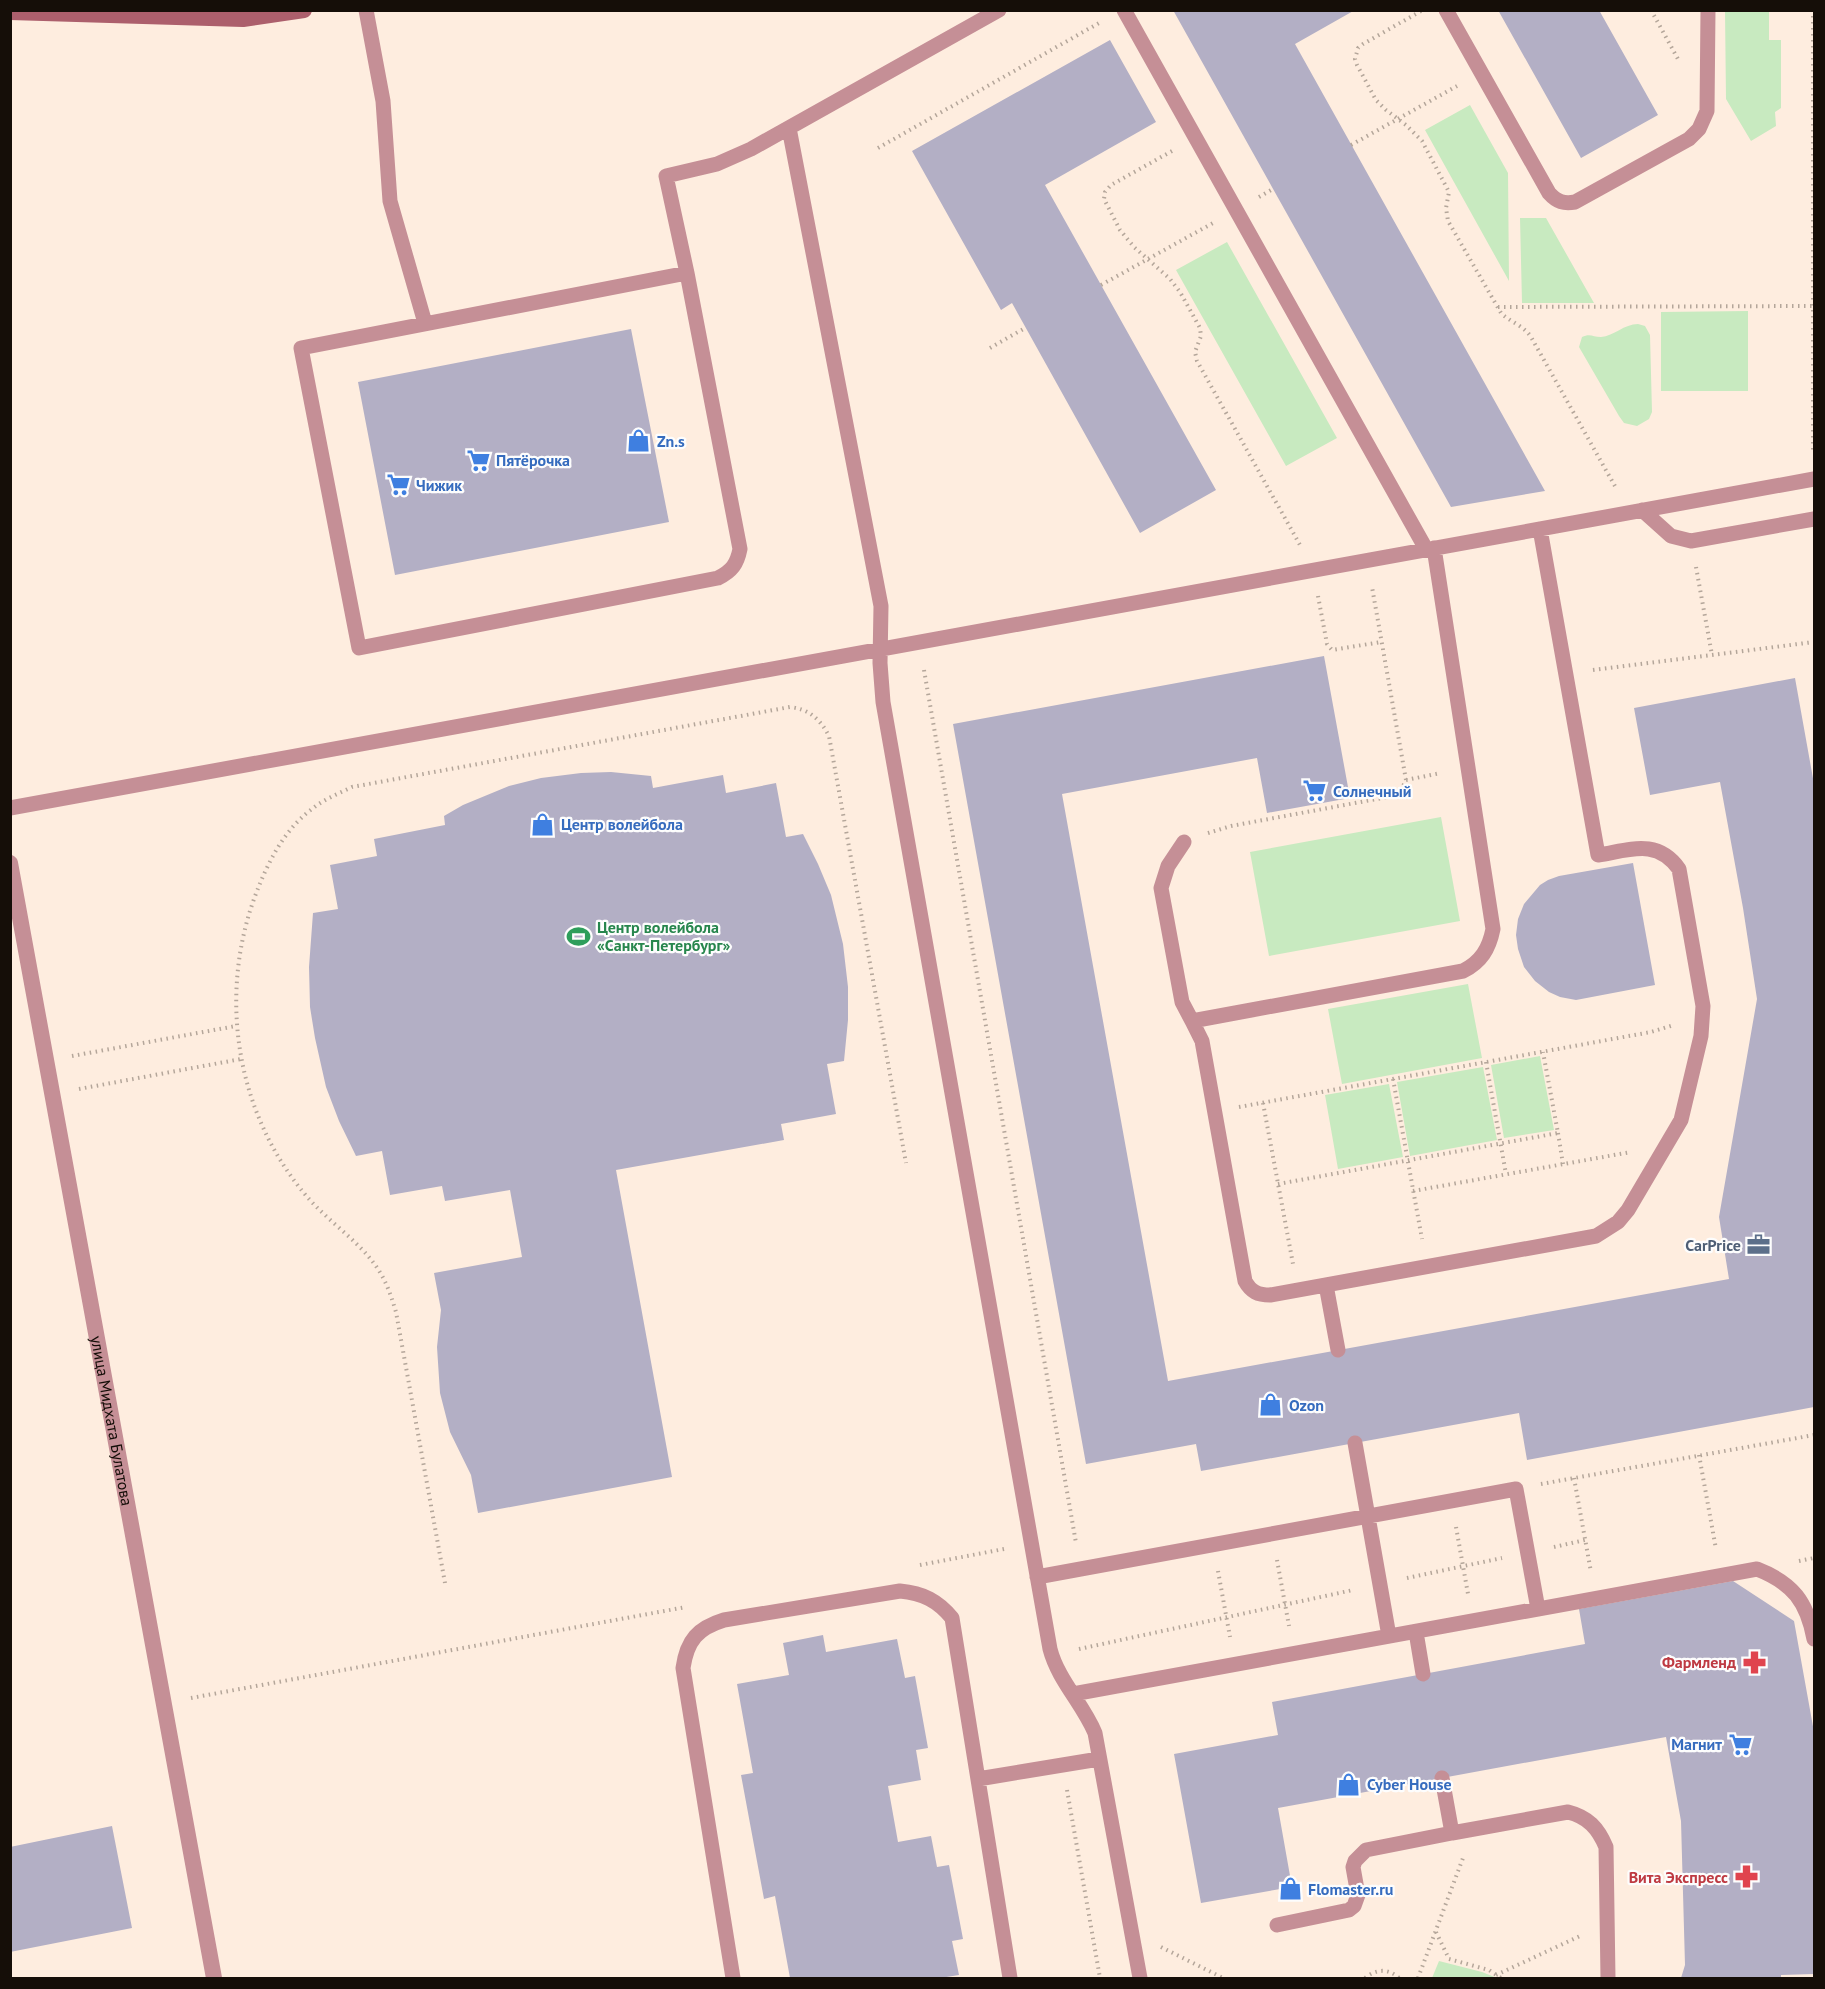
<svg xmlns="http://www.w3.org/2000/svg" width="1825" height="1989" viewBox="0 0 1825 1989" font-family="'PT Sans',sans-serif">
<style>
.green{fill:#c8eac0}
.building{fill:#b3afc5}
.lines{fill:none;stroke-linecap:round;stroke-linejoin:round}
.path{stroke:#b4a69a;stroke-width:4;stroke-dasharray:1.5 4.5;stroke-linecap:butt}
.service{stroke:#c58f96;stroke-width:15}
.minor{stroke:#c58f96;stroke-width:16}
.secondary{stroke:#ac5f6c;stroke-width:16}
.labels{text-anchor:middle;stroke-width:4.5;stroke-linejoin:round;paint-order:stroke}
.shop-label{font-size:16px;font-weight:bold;fill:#366cbe;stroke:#fdfdfd;text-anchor:start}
.leisure-label{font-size:16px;font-weight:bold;fill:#27864d;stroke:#fdfdfd;text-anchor:start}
.service-label{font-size:16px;font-weight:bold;fill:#4e5e75;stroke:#fdfdfd;text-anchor:end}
.street-label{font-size:16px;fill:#150e08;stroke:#fdfdfd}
.health-label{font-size:16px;font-weight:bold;fill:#be3a42;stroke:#fdfdfd;text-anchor:end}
</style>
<rect width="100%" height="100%" fill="#feeddf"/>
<!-- green -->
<path class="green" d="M1725 11H1769V40H1781V108L1775 112 1776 126 1751 141 1726 99Z
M1470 105 1508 173 1509 281 1425 130Z
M1520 218H1546L1594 303H1522Z
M1227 242 1337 438 1286 466 1176 270Z
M1748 311V391H1661V312Z
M1638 324 1645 326 1650 335 1652 412 1649 419 1637 426 1624 423 1619 416 1579 347 1582 337C1590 333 1593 337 1601 337 1614 336 1624 324 1638 324Z
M1441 817 1460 921 1269 956 1250 852Z
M1468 984 1482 1058 1342 1084 1328 1009Z
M1540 1056 1554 1130 1504 1138 1491 1065Z
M1483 1067 1497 1140 1410 1156 1397 1082Z
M1389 1084 1403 1157 1338 1169 1325 1095Z
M1439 1961 1482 1972 1497 1978H1432Z"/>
<!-- building -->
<path class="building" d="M1173 10H1355L1295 44 1545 491 1451 507Z
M1498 10H1599L1658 115 1581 158Z
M1110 40 1156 122 1045 185 1216 490 1140 533 1012 303 1001 310 912 151Z
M631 329 669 522 395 575 358 382Z
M1324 656 1350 798 1267 813 1257 758 1062 794 1168 1381 1729 1279 1719 1217 1757 999 1743 908 1720 782 1650 795 1634 708 1795 678 1814 784V1407L1527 1460 1519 1413 1201 1471 1196 1444 1086 1464 953 724Z
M611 772 651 776 653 788 723 775 726 793 776 783 786 837 803 834 818 864 831 895 843 944 848 987V1020L844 1061 827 1064 836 1114 781 1124 784 1140 616 1170 672 1477 478 1513 471 1475 450 1432 440 1393 437 1347 441 1310 434 1273 522 1257 510 1190 445 1201 442 1186 390 1195 382 1151 356 1156 339 1121 326 1087 315 1038 310 1007 309 967 313 913 338 909 330 865 377 856 374 839 445 825 444 816 463 805 509 786 541 778 581 773Z
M1633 863 1655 985 1576 1000 1560 997 1549 992 1535 981 1524 967 1518 949 1516 935 1518 919 1524 904 1540 885 1548 880 1559 876Z
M1733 1581 1794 1621 1814 1732V1974L1781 1975V1978H1681L1685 1965 1681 1821 1666 1737 1278 1808 1292 1887 1201 1903 1174 1754 1278 1735 1272 1702 1585 1644 1579 1609Z
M823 1635 826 1652 897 1639 905 1678 915 1676 928 1748 916 1750 921 1780 888 1786 898 1842 931 1836 937 1867 949 1865 963 1939 952 1941 959 1975 940 1978H790L775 1896 764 1899 741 1775 753 1773 737 1684 789 1675 783 1643Z
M112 1826 132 1928 10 1952V1847Z"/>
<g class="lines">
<!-- path -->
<path class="path" d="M1651 10 1679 61
M1813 10V454
M1421 11 1363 44 1358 48 1355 59 1357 65 1376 100 1386 110 1406 125 1422 141 1449 192 1446 208 1448 221 1501 313C1510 322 1523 325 1531 337L1616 488
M1351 145 1457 86
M878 148 1099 23
M1172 151 1111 185 1105 192 1104 199 1120 230 1134 247 1170 279 1180 292 1200 328 1201 336 1195 352 1197 361 1300 545
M1259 197 1273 189
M1101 285 1213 223
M1498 307 1813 306
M990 348 1025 328
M1696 567 1712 655
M1318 596 1327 644 1332 650 1381 642
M924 670 1076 1543
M1593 670 1814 642
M1406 780 1441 773
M1208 833 1231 826 1393 796 1401 790 1406 780 1372 587
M72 1056 236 1026
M1486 1062 1506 1174
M1393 1079 1422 1239
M79 1089 241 1059
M1263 1103 1293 1264
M1239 1107 1651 1032 1674 1025
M1558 1133 1563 1164
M1278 1184 1558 1133 1543 1052
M1413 1191 1631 1152
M1699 1455 1716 1549
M1574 1478 1591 1572
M1541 1484 1814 1435
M1456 1527 1468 1594
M1554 1547 1585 1540
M1277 1560 1289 1626
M1799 1561 1814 1558
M920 1565 1004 1549
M1218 1571 1230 1637
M1407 1578 1502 1558
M445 1583 396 1312C392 1299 388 1286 381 1274 367 1250 345 1234 325 1215 307 1199 292 1179 279 1158 231 1078 223 978 257 891 269 860 285 829 312 809 324 799 338 794 352 787L790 707C809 709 820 719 829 736L906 1163
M1079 1649 1353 1590
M191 1698 686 1607
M1067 1790 1100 1978
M1436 1932 1449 1959 1489 1970 1501 1978
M1161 1947 1223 1978
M1496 1975 1580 1936
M1365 1978C1376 1969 1388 1968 1399 1978
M1418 1978 1463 1858"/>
<!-- service -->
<path class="service" d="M366 10 383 101 390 201 425 323
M1124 10 1426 549
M1446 10 1549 193C1557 202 1564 204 1575 202L1689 139 1699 129 1707 111 1708 10
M789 128 881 606 880 663 883 702 1050 1649C1058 1680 1083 1704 1095 1733L1140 1978
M687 273 740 549C737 564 732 571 718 578L359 648 301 348Z
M687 273 666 176 717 164 751 149 999 10
M1642 510 1671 536 1691 541 1814 519
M1434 548 1493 929C1489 949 1481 962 1463 971L1192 1021 1202 1041 1245 1281C1251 1292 1258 1295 1270 1295L1596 1236 1618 1222 1628 1210 1681 1120 1701 1036 1703 1006 1679 869C1657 838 1630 850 1598 855L1540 529
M10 808 1814 479
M1184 842 1168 866 1161 888 1182 1002 1192 1021
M1326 1285 1338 1350
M1355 1443 1389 1636
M1037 1577 1516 1489 1538 1609
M1416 1632 1423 1674
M1073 1694 1757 1569C1793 1583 1807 1602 1814 1639
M1442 1778 1452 1833 1568 1812C1588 1817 1598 1828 1606 1847L1608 1978
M978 1779 1099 1759
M1277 1925 1349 1910 1354 1906 1358 1895 1353 1867 1355 1861 1366 1850 1452 1833
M733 1978 683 1668C687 1640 698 1628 724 1620L900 1591C923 1593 938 1601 952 1618L1010 1978"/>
<!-- minor -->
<path class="minor" id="s1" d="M10 863 214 1978"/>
<!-- secondary -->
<path class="secondary" d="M10 12 243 19 304 10"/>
</g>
<!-- icons -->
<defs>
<symbol id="shop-bare" viewBox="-9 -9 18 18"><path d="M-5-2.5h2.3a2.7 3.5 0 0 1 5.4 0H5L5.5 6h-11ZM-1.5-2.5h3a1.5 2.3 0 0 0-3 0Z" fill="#3f7fe0" stroke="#fdfdfd" stroke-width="2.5" paint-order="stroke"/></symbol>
<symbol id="supermarket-bare" viewBox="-9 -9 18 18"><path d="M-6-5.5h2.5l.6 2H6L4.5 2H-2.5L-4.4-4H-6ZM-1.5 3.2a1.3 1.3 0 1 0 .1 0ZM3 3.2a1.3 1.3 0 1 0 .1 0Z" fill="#3f7fe0" stroke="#fdfdfd" stroke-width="2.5" paint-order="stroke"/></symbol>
<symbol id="stadium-bare" viewBox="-9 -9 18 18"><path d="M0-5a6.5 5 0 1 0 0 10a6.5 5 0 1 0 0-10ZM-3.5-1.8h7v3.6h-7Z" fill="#2e9e5b" stroke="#fdfdfd" stroke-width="2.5" paint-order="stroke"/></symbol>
<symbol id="office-bare" viewBox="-9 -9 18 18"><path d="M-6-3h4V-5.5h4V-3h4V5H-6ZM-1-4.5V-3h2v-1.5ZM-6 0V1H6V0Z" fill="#5c6f8a" stroke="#fdfdfd" stroke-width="2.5" paint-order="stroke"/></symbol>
<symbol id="pharmacy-bare" viewBox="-9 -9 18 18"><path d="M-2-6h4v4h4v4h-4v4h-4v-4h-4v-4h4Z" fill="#e0444e" stroke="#fdfdfd" stroke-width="2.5" paint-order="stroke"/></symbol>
</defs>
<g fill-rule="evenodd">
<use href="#shop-bare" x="622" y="424" width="33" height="33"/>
<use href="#supermarket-bare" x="462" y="444" width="33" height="33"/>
<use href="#supermarket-bare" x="382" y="468" width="33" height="33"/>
<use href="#supermarket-bare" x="1298" y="774" width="33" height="33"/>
<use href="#shop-bare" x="526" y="808" width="33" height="33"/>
<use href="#stadium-bare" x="562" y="920" width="33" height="33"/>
<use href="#office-bare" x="1742" y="1228" width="33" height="33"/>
<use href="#shop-bare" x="1254" y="1388" width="33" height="33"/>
<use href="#pharmacy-bare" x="1738" y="1646" width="33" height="33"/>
<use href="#supermarket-bare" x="1724" y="1728" width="33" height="33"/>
<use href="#shop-bare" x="1332" y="1768" width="33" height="33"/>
<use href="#pharmacy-bare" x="1730" y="1860" width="33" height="33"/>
<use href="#shop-bare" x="1274" y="1872" width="33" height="33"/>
</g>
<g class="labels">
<!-- shop labels -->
<g class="shop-label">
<text x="657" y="447">Zn.s</text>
<text x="496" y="466">Пятёрочка</text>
<text x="416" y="491">Чижик</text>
<text x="1333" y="797">Солнечный</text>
<text x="561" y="830">Центр волейбола</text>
<text x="1289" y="1411">Ozon</text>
<text x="1722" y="1750" text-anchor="end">Магнит</text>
<text x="1367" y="1790">Cyber House</text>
<text x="1308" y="1895">Flomaster.ru</text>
</g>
<!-- leisure labels -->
<g class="leisure-label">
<text x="597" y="933">Центр волейбола<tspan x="597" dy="18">«Санкт-Петербург»</tspan></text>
</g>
<!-- service labels -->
<g class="service-label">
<text x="1741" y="1251">CarPrice</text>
</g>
<!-- street labels -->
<g class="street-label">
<text dy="6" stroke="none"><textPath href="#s1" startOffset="567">улица Мидхата Булатова</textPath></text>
</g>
<!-- health labels -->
<g class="health-label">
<text x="1736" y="1668">Фармленд</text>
<text x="1728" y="1883">Вита Экспресс</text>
</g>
</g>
<!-- border -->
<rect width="1825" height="1989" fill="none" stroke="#150e08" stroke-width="24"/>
</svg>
